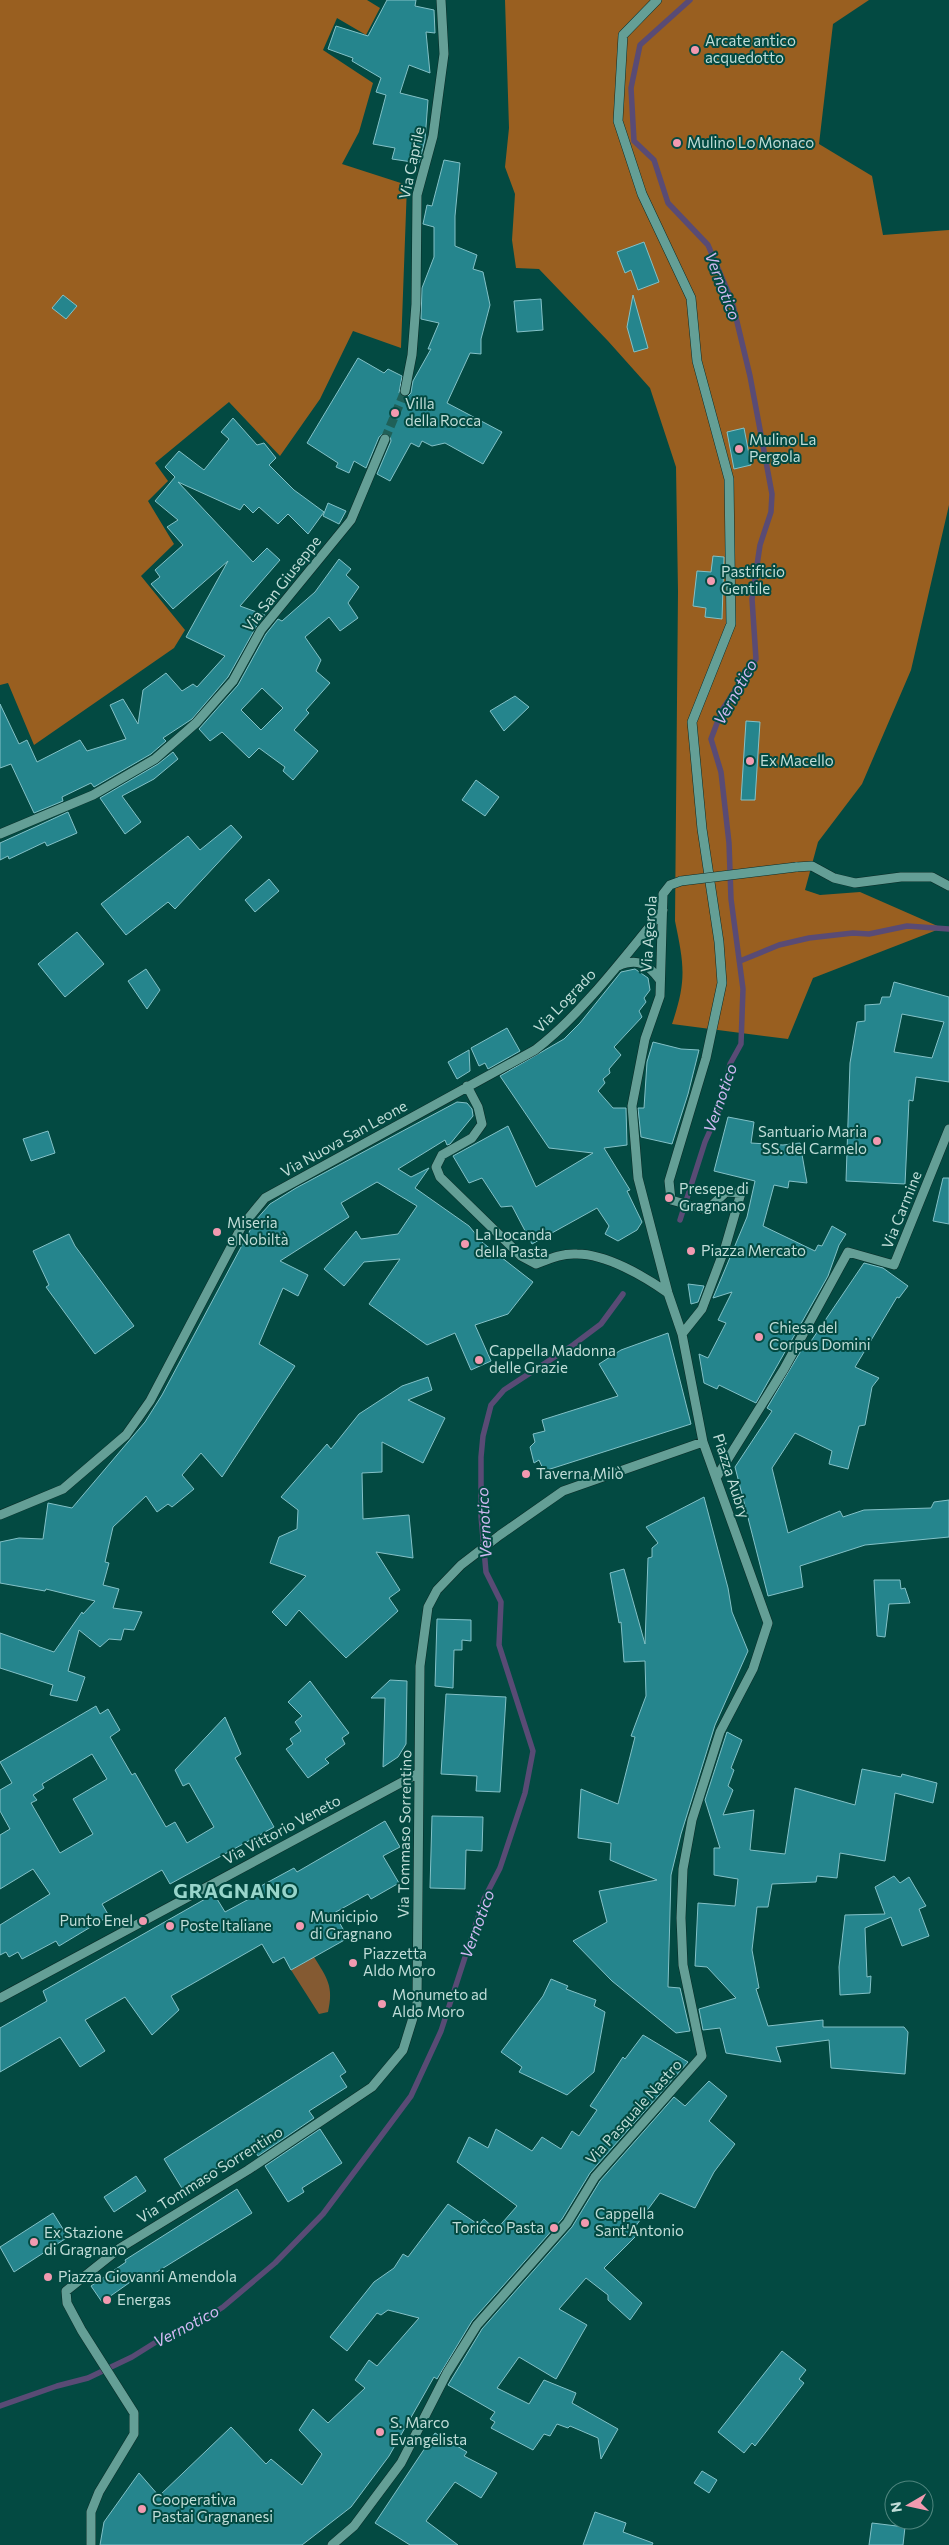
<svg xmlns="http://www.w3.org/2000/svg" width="949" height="2545" viewBox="0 0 949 2545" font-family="Commissioner,sans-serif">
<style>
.green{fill:#845a32}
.forest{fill:#995f20}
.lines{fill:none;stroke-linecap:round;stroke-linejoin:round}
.stream{stroke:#594b75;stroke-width:5.5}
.building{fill:#25858d;stroke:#83c1c7;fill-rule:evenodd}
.minor-tunnel{stroke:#1f6058;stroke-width:9;stroke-dasharray:9 4.5;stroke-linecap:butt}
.minor-casing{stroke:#0b2c27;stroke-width:10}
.minor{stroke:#649f96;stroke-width:9}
.minor-bridge-casing{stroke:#0b2c27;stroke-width:10;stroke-linecap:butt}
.minor-bridge{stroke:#649f96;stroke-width:9}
.poi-dot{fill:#f29ab0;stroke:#034a42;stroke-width:2}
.labels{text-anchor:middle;stroke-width:4;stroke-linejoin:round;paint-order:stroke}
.poi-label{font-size:15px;fill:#c0ddd8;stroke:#034a42;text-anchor:start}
.street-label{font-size:15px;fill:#c0ddd8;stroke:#034a42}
.water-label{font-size:16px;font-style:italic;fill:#d0b9f2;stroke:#034a42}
.district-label{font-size:20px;font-weight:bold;letter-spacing:1px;fill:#98d5cb;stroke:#034a42}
</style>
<rect width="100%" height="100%" fill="#034a42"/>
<!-- green -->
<path class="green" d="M314 1957C327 1978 334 1986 328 2012L319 2014 291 1970Z"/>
<!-- forest -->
<path class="forest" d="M0 0H367L380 8 366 35 337 18 323 50 373 83 359 132 342 164 407 185 401 348 353 331 320 399 280 456 229 402 155 463 168 481 148 501 174 544 141 576 185 630 174 648 34 745 8 683 0 685Z
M505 0H869L833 24 819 144 872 176 883 235 949 230V505L911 670 862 784 818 842 805 890 820 895 860 892 942 928 813 978 788 1039 672 1024C687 980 684 965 675 921L678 591 676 467 650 388 608 341 539 269 516 268 512 240 515 194 505 167 509 128Z"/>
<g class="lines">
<!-- stream -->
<path class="stream" d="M740 961 779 945 809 938 853 933 869 934 907 926 949 929
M680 1220 705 1142 720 1108 730 1064 741 1044 743 989 731 899 729 843 721 772 711 739 722 710 756 659 752 599 760 545 771 512 772 494 750 376 732 301 708 245 668 203 654 160 634 141 631 88 640 45 690 0
M0 2406 57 2386 88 2378 132 2357 164 2337 195 2325 223 2307 275 2263 323 2214 411 2096 441 2031 484 1899 500 1868 525 1793 533 1751 499 1645 501 1602 486 1572 481 1516V1457L483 1436 491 1405 504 1390 573 1345 601 1324 623 1294"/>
</g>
<!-- building -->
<path class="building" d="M387 0H416L415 6 434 10 435 33 426 32 430 73 409 65 400 93 428 100 425 140 419 163 392 159 395 148 373 144 386 95 376 92 381 78 352 61 353 58 328 49 336 26 368 36Z
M444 160 460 163 455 216V246L477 255 473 269 483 272 490 305 481 339V354L470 353 447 403 502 432 483 464 445 443 432 446 422 441 419 447 411 443 390 481 377 474 391 441 390 435 384 433 379 437 366 468 354 461 349 473 336 467 338 463 307 443 358 358 384 373 388 369 402 376 399 393 407 397 411 393 413 381 431 349H428L439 323 421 319 422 288 434 257V227L423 224 427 205 432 206Z
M644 242 659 282 638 290 631 270 625 273 617 252Z
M63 295 77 306 66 319 52 308Z
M633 295 648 348 634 352 627 327Z
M541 299 543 330 517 332 514 301Z
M233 418 257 445 264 443 276 458 269 465 294 490 324 512 308 534 288 514 278 524 259 507 253 513 244 504 240 510 178 482 253 562 267 548 280 560 240 606 265 615 256 627 228 677 192 719 163 738 166 741 151 754 94 787 91 783 62 797 63 801 34 813 11 764 0 768V704L19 744 27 740 37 762 80 740 87 751 126 739 110 705 123 699 138 724 143 690 166 673 182 691 193 684 197 687 225 656 186 637 228 561 173 609 151 584 160 577 155 570 183 545 167 527 178 520 155 501 175 477 165 467 179 451 204 470 229 439 221 432Z
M744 428 751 465 734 469 727 432Z
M328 503 346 511 339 524 323 516Z
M713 556 724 557 722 619 705 617 706 608 693 606 697 571 711 572Z
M339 559 351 569 346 575 359 587 348 603 358 618 340 631 329 617 305 637 321 660 316 671 330 683 306 710 309 713 294 730 318 751 293 780 283 771 285 767 259 748 249 758 222 732 210 741 199 729 238 685 266 634 278 619 282 621 315 592ZM262 688 283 708 261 730 241 710Z
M515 696 529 707 504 731 490 711Z
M746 721 760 722 755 800H741Z
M173 752 178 759 154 779 122 796 141 822 125 834 100 798 158 764Z
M476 780 499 797 485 816 462 800Z
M68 812 77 833 47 846 45 842 9 859 8 856 0 860V843Z
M231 825 242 837 175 909 168 902 126 935 101 904 188 836 200 850Z
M269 879 279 891 255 912 245 900Z
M77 932 104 964 65 997 38 964Z
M146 969 160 990 147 1009 128 981Z
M635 969 648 978 650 990 644 998 646 1002 639 1011 642 1017 614 1047 621 1055 609 1069 610 1073 603 1079 605 1083 598 1091 613 1108H626L627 1145 604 1148 630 1190 627 1191 642 1222 637 1230 618 1241 605 1234 609 1226 597 1208 532 1244 512 1206 501 1207 482 1178 469 1183 453 1156 508 1126 536 1187 593 1153 549 1148 500 1076 564 1039 580 1023 621 972Z
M894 982 949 997V1082L916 1077 913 1101 909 1100 905 1184 846 1181 850 1063 857 1022 865 1021V1005L880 1004 882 997H890ZM902 1014 944 1022 932 1058 894 1052Z
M507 1028 520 1051 488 1069 485 1063 479 1066 471 1048Z
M653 1042 681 1049 699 1050 688 1094 672 1144 641 1137 638 1108H644L647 1062Z
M469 1050 470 1071 457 1079 448 1062Z
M457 1102 467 1103 472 1109 473 1116 450 1144 447 1145 445 1140 398 1169 411 1177 429 1168 415 1188 469 1226 483 1243 533 1282 508 1314 475 1325 491 1361 471 1370 455 1333 427 1345 369 1304 400 1259 364 1262 344 1286 324 1269 356 1231 361 1239 398 1234 417 1206 377 1182 341 1203 349 1217 280 1261 308 1275 298 1296 283 1288 259 1344 295 1366 222 1477 201 1453 182 1475 194 1489 172 1507 168 1504 157 1512 146 1496 113 1527 105 1562 109 1563 103 1585 119 1589 113 1608 142 1612 134 1630 124 1629 121 1640 109 1639 100 1647 79 1630 68 1671 85 1677 77 1701 50 1695 53 1685 0 1668V1633L54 1652 82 1612 83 1614 95 1601 46 1589 45 1591 0 1583V1542L19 1538 43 1539 48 1503 72 1508 145 1422 162 1395 255 1221 270 1204 296 1188Z
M728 1117 754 1122 751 1143 783 1145 800 1143 807 1183 789 1181 788 1188 774 1185 763 1226 815 1251 818 1245 822 1246 832 1226 846 1234 839 1245 828 1276 756 1403 719 1385 717 1389 704 1383 699 1354 708 1358 726 1323 718 1320 732 1292 713 1298 747 1217 755 1181 714 1171Z
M48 1131 55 1153 31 1161 23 1139Z
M943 1178H949V1224L933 1221Z
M69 1234 75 1246 134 1326 95 1354 46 1287 49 1285 33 1251Z
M864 1263 883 1268 908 1286 899 1298 897 1297 855 1367 879 1378 872 1387 865 1425 859 1426 848 1469 829 1464 832 1451 795 1433 772 1468 788 1533 840 1511 843 1517 864 1510 931 1508 934 1502 949 1500V1537L865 1545 800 1566 803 1587 768 1596 735 1467 772 1411 767 1408 802 1349 805 1350Z
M688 1284 704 1286 698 1302 691 1304Z
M668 1333 691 1424 544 1471 539 1460 534 1463 530 1447 535 1442 533 1434 545 1431 542 1420 618 1396 599 1364 621 1350Z
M428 1377 432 1390 408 1400 445 1418 423 1463 382 1442V1472L362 1473 363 1519 409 1515 413 1558 376 1552 400 1590 389 1598 398 1611 346 1658 299 1610 286 1626 272 1612 306 1576 270 1563 279 1537 297 1529 298 1510 281 1497 327 1444 331 1449 359 1414 402 1386Z
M704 1497 728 1588 732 1612 748 1651 715 1725 681 1834 671 1875 668 1987 680 1988 690 2031 676 2033 612 1981 573 1941 607 1922 599 1891 657 1880 610 1860 611 1843 578 1838 581 1789 618 1804 635 1737 631 1736 646 1696 645 1661 624 1662 621 1622 619 1623 610 1573 624 1569 645 1644 648 1558 652 1557V1548L658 1543 646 1527Z
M874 1580H900L901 1589 905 1588 910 1603 889 1604 885 1637 877 1636Z
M437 1619 471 1620V1641L462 1640V1650H454L453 1688 435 1686Z
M390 1680 407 1681 406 1744 398 1757 383 1767 385 1698H371Z
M310 1681 349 1733 342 1738 345 1744 325 1759 329 1763 308 1778 286 1749 293 1744 290 1739 301 1731 295 1722 302 1716 288 1702Z
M446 1694 506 1697 500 1792 476 1791 477 1776 441 1774Z
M96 1706 100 1714 108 1709 120 1730 110 1737 132 1775 135 1773 166 1827 175 1822 187 1843 214 1827 189 1783 183 1786 175 1770 225 1717 241 1754 235 1758 274 1827 170 1884 162 1870 102 1904 109 1916 59 1946 56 1941 22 1959 18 1952 9 1957 6 1952 0 1955V1925L50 1894 33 1869 0 1889V1835L10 1829 0 1811V1790L12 1783 0 1762ZM92 1754 107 1779 73 1799 93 1834 60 1853 31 1803 37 1800 33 1795 44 1788 42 1784Z
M727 1732 742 1740 731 1768 734 1770 728 1786 733 1790 723 1815 754 1810 750 1850 785 1854 795 1788 855 1805 862 1769 901 1777 902 1774 937 1783 933 1803 895 1793 885 1861 840 1853 837 1878 817 1876 816 1882 772 1884 768 1907H757L752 1950 759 1988 756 1989 768 2026 823 2020V2027H904L908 2032 905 2074 831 2068 829 2040 776 2047 781 2062 726 2053 720 2028 703 2030 699 2009 736 1998 707 1967 695 1966 698 1903 735 1906 738 1879 714 1875V1848H720L705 1800Z
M432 1816 483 1817 482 1851 466 1850 465 1889 430 1888Z
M385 1821 400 1847 383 1856 399 1883 371 1899 368 1894 334 1913 348 1938 291 1970 284 1957 273 1963 262 1944 171 1996 179 2010 152 2035 125 1997 85 2020 105 2051 80 2067 60 2037 0 2072V2028L47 2001 43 1991 214 1894 225 1912 262 1892 259 1887 294 1868 297 1872Z
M894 1876 900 1883 909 1877 926 1906 919 1909 929 1936 902 1946 891 1917 865 1928 867 1977 871 1976 870 1993 840 1995 839 1967 845 1915 885 1914 875 1887Z
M551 1979 568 1986 566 1989 596 2000 594 2006 605 2012 594 2072 567 2095 519 2072 522 2067 501 2052 543 1996Z
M643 2035 688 2062 590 2173 562 2219 472 2321 437 2379 434 2377 389 2456 351 2507 302 2545H100L104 2522 139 2473 159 2496 231 2427 266 2464 271 2459 302 2485 322 2454 299 2430 313 2409 328 2423 365 2388 355 2380 369 2360 377 2366 419 2318 388 2310 381 2315 377 2313 347 2351 330 2337 374 2282 394 2268 403 2254 408 2257 448 2204 479 2225 484 2219 496 2230 517 2206 457 2162 469 2137 488 2148 496 2129 532 2151 542 2137 561 2149 572 2131 579 2136 597 2110 590 2106 623 2057 625 2059Z
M333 2052 346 2072 340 2076 347 2087 309 2111 314 2118 258 2156 252 2146 183 2190 164 2159Z
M709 2081 727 2096 709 2121 735 2144 714 2172 695 2208 660 2193 635 2227 640 2232 604 2268 642 2303 630 2320 608 2300V2295L586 2278 559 2309 587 2325 556 2379 519 2357 497 2388 529 2404 544 2380 576 2393 572 2403 618 2429 601 2459 598 2438 570 2426 568 2428 557 2424 550 2436 544 2434 533 2450 491 2428 495 2422 490 2419 495 2412 448 2385 482 2329 572 2227 600 2181 674 2097 685 2106Z
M320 2129 342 2163 302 2188 304 2192 288 2202 265 2166Z
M136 2176 146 2191 114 2212 104 2197Z
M237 2189 252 2213 139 2283 136 2278 102 2302 91 2286 126 2262 125 2260Z
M53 2213 68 2237 14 2272 0 2247Z
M782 2351 806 2370 799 2379 804 2383 755 2446 752 2443 744 2453 718 2432Z
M435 2433 467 2452 464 2456 497 2473 481 2498 455 2482 426 2521 458 2545H410L375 2523Z
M702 2471 717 2480 709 2493 694 2483Z
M595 2512 626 2523 623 2532 653 2543 652 2545H583Z
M872 2523 905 2527 903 2545H869Z"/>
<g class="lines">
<!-- minor-tunnel -->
<path class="minor-tunnel" d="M385 439 405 391"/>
<defs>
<path id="minor" d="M657 0 623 35 618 121 642 194 691 298 697 361 729 479 731 624 692 722 702 829 719 942 722 983 706 1058 669 1181 671 1200 707 1210 726 1192 741 1193 725 1248 702 1309 682 1334
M405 391 412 355 416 304 417 195 433 136 444 54 441 0
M0 834 93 795 155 759 196 723 233 681 261 630 351 520 385 439
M796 867 812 866 834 878 855 883 901 877H932L949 886
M618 966C637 958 647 963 660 980
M467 1086 478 1107 482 1124 472 1138 442 1155 436 1167 440 1177 521 1256 536 1264C549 1259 562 1253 577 1254 606 1254 644 1276 668 1293
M716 1478 784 1369 848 1252 894 1265 949 1129
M0 1515 63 1489 126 1435 150 1401 242 1226 265 1198 535 1050C581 1015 626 955 663 910
M0 1998 419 1773
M91 2545V2512L99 2492 134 2434V2413L82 2331 67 2303 66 2291 120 2248 248 2170 372 2087 403 2050 417 2005 420 1666 428 1607 437 1590 461 1565 500 1535 563 1491 703 1442
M332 2545 354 2526 401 2463 447 2373 477 2325 567 2223 595 2177 702 2056 683 1965 681 1918 683 1869 692 1820 720 1732 753 1669 768 1623 703 1442 682 1334 668 1293 638 1178 632 1106 645 1039 660 996 663 894 670 885 681 881"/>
</defs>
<!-- minor casing -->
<use href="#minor" class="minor-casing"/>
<!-- minor -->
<use href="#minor" class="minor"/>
<defs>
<path id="minor-bridge" d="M681 881 796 867"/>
</defs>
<!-- minor-bridge casing -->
<use href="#minor-bridge" class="minor-bridge-casing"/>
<!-- minor-bridge -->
<use href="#minor-bridge" class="minor-bridge"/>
</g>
<!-- markers -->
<g class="poi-dot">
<circle cx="695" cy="50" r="5"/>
<circle cx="677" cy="143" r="5"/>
<circle cx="395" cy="413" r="5"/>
<circle cx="739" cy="449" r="5"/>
<circle cx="711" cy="581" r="5"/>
<circle cx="750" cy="761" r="5"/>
<circle cx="877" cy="1141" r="5"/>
<circle cx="669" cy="1198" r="5"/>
<circle cx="217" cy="1232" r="5"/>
<circle cx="465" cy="1244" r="5"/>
<circle cx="691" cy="1251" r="5"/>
<circle cx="759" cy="1337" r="5"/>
<circle cx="479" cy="1360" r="5"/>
<circle cx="526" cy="1474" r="5"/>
<circle cx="143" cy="1921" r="5"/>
<circle cx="170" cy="1926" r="5"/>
<circle cx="300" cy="1926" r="5"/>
<circle cx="353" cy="1963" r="5"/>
<circle cx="382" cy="2004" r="5"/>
<circle cx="585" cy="2223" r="5"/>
<circle cx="554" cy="2228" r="5"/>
<circle cx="34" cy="2242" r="5"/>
<circle cx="48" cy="2277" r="5"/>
<circle cx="107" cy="2300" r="5"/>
<circle cx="380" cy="2432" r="5"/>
<circle cx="142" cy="2509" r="5"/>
</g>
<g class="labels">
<!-- poi labels -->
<g class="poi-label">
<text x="705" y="46">Arcate antico<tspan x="705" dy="17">acquedotto</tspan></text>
<text x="687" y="148">Mulino Lo Monaco</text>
<text x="405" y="409">Villa<tspan x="405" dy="17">della Rocca</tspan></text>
<text x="749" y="445">Mulino La<tspan x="749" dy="17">Pergola</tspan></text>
<text x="721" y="577">Pastificio<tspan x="721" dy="17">Gentile</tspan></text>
<text x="760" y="766">Ex Macello</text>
<text x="867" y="1137" text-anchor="end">Santuario Maria<tspan x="867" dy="17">SS. del Carmelo</tspan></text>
<text x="679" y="1194">Presepe di<tspan x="679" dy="17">Gragnano</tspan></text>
<text x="227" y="1228">Miseria<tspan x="227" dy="17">e Nobiltà</tspan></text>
<text x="475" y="1240">La Locanda<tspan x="475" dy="17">della Pasta</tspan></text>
<text x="701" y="1256">Piazza Mercato</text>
<text x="769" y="1333">Chiesa del<tspan x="769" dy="17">Corpus Domini</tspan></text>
<text x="489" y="1356">Cappella Madonna<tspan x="489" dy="17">delle Grazie</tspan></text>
<text x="536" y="1479">Taverna Milò</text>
<text x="310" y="1922">Municipio<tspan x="310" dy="17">di Gragnano</tspan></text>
<text x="133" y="1926" text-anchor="end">Punto Enel</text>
<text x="180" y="1931">Poste Italiane</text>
<text x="363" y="1959">Piazzetta<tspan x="363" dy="17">Aldo Moro</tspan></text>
<text x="392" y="2000">Monumeto ad<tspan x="392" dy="17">Aldo Moro</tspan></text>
<text x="595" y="2219">Cappella<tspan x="595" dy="17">Sant'Antonio</tspan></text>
<text x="544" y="2233" text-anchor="end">Toricco Pasta</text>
<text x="44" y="2238">Ex Stazione<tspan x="44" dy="17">di Gragnano</tspan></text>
<text x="58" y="2282">Piazza Giovanni Amendola</text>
<text x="117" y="2305">Energas</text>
<text x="390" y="2428">S. Marco<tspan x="390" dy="17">Evangelista</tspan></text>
<text x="152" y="2505">Cooperativa<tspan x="152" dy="17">Pastai Gragnanesi</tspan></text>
</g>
<!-- street labels -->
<g class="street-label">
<text transform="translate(412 163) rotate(-78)" y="5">Via Caprile</text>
<text transform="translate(282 584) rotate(-52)" y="5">Via San Giuseppe</text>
<text transform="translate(649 934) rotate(-86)" y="5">Via Agerola</text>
<text transform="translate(565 1001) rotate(-46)" y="5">Via Logrado</text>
<text transform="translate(344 1139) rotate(-29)" y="5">Via Nuova San Leone</text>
<text transform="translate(902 1210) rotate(-68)" y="5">Via Carmine</text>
<text transform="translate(731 1476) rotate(72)" y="5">Piazza Aubry</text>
<text transform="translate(282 1830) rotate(-28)" y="5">Via Vittorio Veneto</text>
<text transform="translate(405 1834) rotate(-89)" y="5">Via Tommaso Sorrentino</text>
<text transform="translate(634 2112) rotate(-48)" y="5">Via Pasquale Nastro</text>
<text transform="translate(210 2175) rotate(-32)" y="5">Via Tommaso Sorrentino</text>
</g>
<!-- water labels -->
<g class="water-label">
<text transform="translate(723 286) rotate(69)" y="6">Vernotico</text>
<text transform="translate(735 692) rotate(-61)" y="6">Vernotico</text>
<text transform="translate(720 1098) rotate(-71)" y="6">Vernotico</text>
<text transform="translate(484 1523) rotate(-93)" y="6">Vernotico</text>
<text transform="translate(477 1924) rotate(-70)" y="6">Vernotico</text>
<text transform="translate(186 2326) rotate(-28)" y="6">Vernotico</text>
</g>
<!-- district labels -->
<g class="district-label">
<text x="236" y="1898">GRAGNANO</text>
</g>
</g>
<!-- north arrow -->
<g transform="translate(909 2505) rotate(261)"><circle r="24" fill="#034a42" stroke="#4f857e"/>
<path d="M0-4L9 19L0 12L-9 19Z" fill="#f29ab0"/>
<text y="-8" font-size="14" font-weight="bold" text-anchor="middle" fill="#c0ddd8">N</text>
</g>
</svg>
